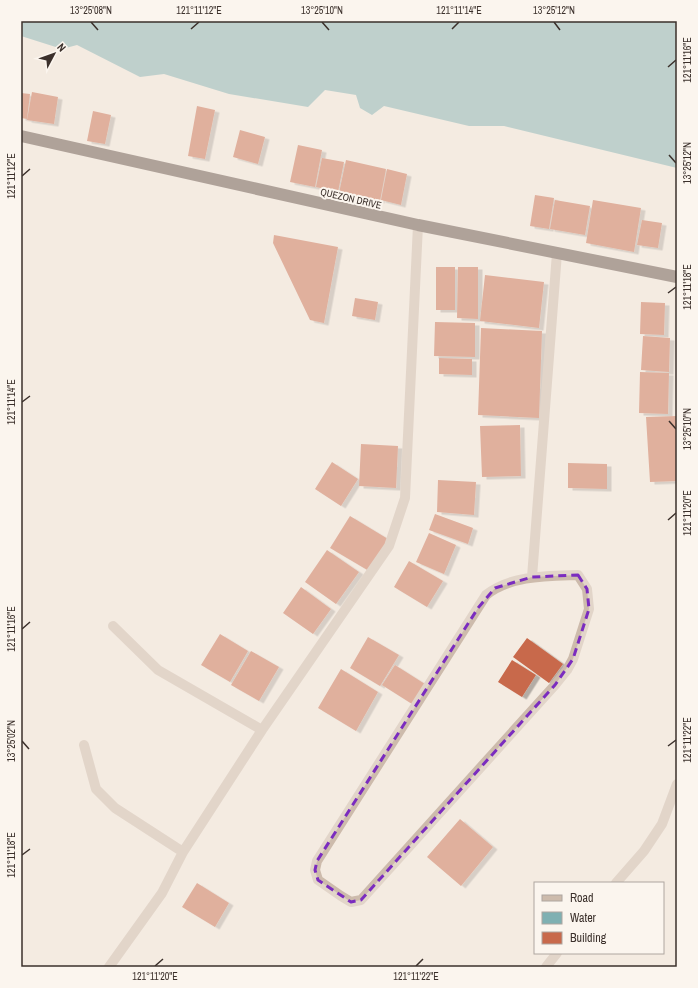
<svg xmlns="http://www.w3.org/2000/svg" width="698" height="988" viewBox="0 0 698 988" font-family="'Archivo Narrow',sans-serif">
<style>
.water{fill:#7fb0b2}
.building{fill:#c8694b;filter:url(#shadow)}
.lines{fill:none;stroke-linecap:round;stroke-linejoin:round}
.street{stroke:#cdbbac;stroke-width:10}
.highway{stroke:#5c4a42;stroke-width:12}
.marked{fill:none;stroke:#7b2cbf;stroke-width:3;stroke-dasharray:8 5;stroke-linejoin:round}
.ticks{fill:none;stroke:#3b302b;stroke-width:1.5}
.labels{text-anchor:middle;stroke-width:4;stroke-linejoin:round;paint-order:stroke}
.street-label{font-size:10px;fill:#3b302b;stroke:#fbf5ee}
.neatline{fill:none;stroke:#3b302b;stroke-width:1.5}
.ticks-label{font-size:10px;text-anchor:middle;fill:#3b302b}
</style>
<defs>
<filter id="shadow"><feDropShadow dx="4.5" dy="2.5" stdDeviation="0" flood-color="#0004"/></filter>
</defs>
<rect width="100%" height="100%" fill="#f4ebe1"/>
<!-- water -->
<path class="water" d="M21 21H677V168L504 126H469L384 106 372 115 360 108 356 95 325 90 308 107 229 94 164 74 140 77 77 45 62 49 21 36Z"/>
<!-- building -->
<path class="building" d="M32 92 58 97 54 124 27 120Z
M21 93 30 94 27 119 21 118Z
M197 106 215 110 205 159 188 156Z
M93 111 111 115 105 144 87 141Z
M240 130 265 137 258 164 233 157Z
M298 145 322 150 315 187 290 182Z
M322 158 344 162 338 192 316 187Z
M346 160 386 169 380 201 369 199 375 168 369 199 339 193Z
M387 169 407 174 401 205 381 200Z
M535 195 554 198 549 229 530 226Z
M555 200 590 206 585 235 550 229Z
M593 200 641 208 634 252 586 243Z
M642 220 662 223 658 248 637 245Z
M274 235 338 247 324 323 310 320 273 243Z
M436 267H455V310H436Z
M458 267H478V319L457 318Z
M485 275 544 282 539 328 480 321Z
M355 298 378 302 375 320 352 316Z
M641 302 665 303 664 335 640 334Z
M435 322 475 323V357L434 356Z
M481 328 542 331 539 418 478 415Z
M643 336 670 338 669 372 641 370Z
M439 358 472 359V375L439 374Z
M640 372 669 373 668 414 639 413Z
M677 416V481L650 482 646 417Z
M520 425 521 476 482 477 480 426Z
M361 444 398 446 396 488 359 486Z
M332 462 358 479 341 506 315 489Z
M568 463 607 464V489L568 488Z
M438 480 476 482 474 515 437 512Z
M435 514 473 528 468 544 429 530Z
M350 516 388 539 369 571 330 548Z
M429 533 456 545 444 574 416 562Z
M327 550 359 572 336 604 305 582Z
M409 561 443 581 427 607 394 587Z
M301 587 331 609 313 634 283 613Z
M220 634 248 651 230 682 201 665Z
M368 637 399 655 380 686 350 668Z
M527 638 563 664 549 683 513 657Z
M251 651 279 667 259 701 231 685Z
M512 660 536 675 522 697 498 682Z
M395 665 425 684 412 704 382 685Z
M341 669 378 692 356 731 318 708Z
M460 819 493 847 461 886 427 857Z
M197 883 229 903 215 927 182 907Z"/>
<g class="lines">
<!-- street -->
<path class="street" d="M578 575 587 589 589 609 573 659 567 670 555 685 361 900 351 902 341 896 318 880 315 870 317 861 486 595C511 575 548 576 578 575Z
M532 577 557 253
M113 626 158 670 262 730
M84 745 96 789 115 808 183 852
M616 883 644 851 662 824 677 784
M109 967 162 893 183 852 262 730 389 546 405 498 418 225
M546 967 557 953"/>
<!-- highway -->
<path class="highway" d="M21 136 418 225 677 277"/>
</g>
<!-- marked area -->
<path d="M0 0H698V988H0ZM578 575 587 589 589 609 573 659 555 685 361 900 351 902 318 880 315 870 317 861 478 608 495 588 532 577Z" fill="#f4ebe1" fill-opacity=".55" fill-rule="evenodd"/>
<path class="marked" d="M578 575 587 589 589 609 573 659 555 685 361 900 351 902 318 880 315 870 317 861 478 608 495 588 532 577Z"/>
<!-- ticks -->
<path class="ticks" d="M91 22 98 30M322 22 329 30M554 22 560 30M191 29 199 22M452 29 459 22M668 67 676 60M669 155 676 163M22 176 30 169M668 293 676 287M22 402 30 396M669 421 676 429M668 520 676 513M22 629 30 622M22 741 29 749M668 746 676 740M22 855 30 849M155 966 163 959M416 966 423 959"/>
<g class="labels">
<!-- street labels -->
<g class="street-label">
<text transform="translate(351 198) rotate(13)" y="4">QUEZON DRIVE</text>
</g>
</g>
<!-- border -->
<rect width="698" height="988" fill="none" stroke="#fbf5ee" stroke-width="44"/>
<!-- legend -->
<rect x="534" y="882" width="130" height="72" fill="#fbf5ee" stroke="#aea6a0"/>
<rect x="542" y="895" width="20" height="6" fill="#cdbbac" stroke="#aea6a0"/>
<text x="570" y="902" font-size="12" fill="#3b302b">Road</text>
<rect x="542" y="912" width="20" height="12" fill="#7fb0b2" stroke="#aea6a0"/>
<text x="570" y="922" font-size="12" fill="#3b302b">Water</text>
<rect x="542" y="932" width="20" height="12" fill="#c8694b" stroke="#aea6a0"/>
<text x="570" y="942" font-size="12" fill="#3b302b">Building</text>
<!-- north arrow -->
<g transform="translate(54 54) rotate(49)" stroke="#fbf5ee" stroke-width="3" paint-order="stroke">
<path d="M0-3L7 15L0 10L-7 15Z" fill="#3b302b"/>
<text y="-6" font-size="11" font-weight="bold" text-anchor="middle" fill="#3b302b">N</text>
</g>
<rect x="22" y="22" width="654" height="944" class="neatline"/>
<g class="ticks-label">
<text x="91" y="14">13°25'08"N</text>
<text x="199" y="14">121°11'12"E</text>
<text x="322" y="14">13°25'10"N</text>
<text x="459" y="14">121°11'14"E</text>
<text x="554" y="14">13°25'12"N</text>
<text transform="translate(687 60) rotate(-90)" y="4">121°11'16"E</text>
<text transform="translate(687 163) rotate(-90)" y="4">13°25'12"N</text>
<text transform="translate(11 176) rotate(-90)" y="4">121°11'12"E</text>
<text transform="translate(687 287) rotate(-90)" y="4">121°11'18"E</text>
<text transform="translate(11 402) rotate(-90)" y="4">121°11'14"E</text>
<text transform="translate(687 429) rotate(-90)" y="4">13°25'10"N</text>
<text transform="translate(687 513) rotate(-90)" y="4">121°11'20"E</text>
<text transform="translate(11 629) rotate(-90)" y="4">121°11'16"E</text>
<text transform="translate(687 740) rotate(-90)" y="4">121°11'22"E</text>
<text transform="translate(11 741) rotate(-90)" y="4">13°25'02"N</text>
<text transform="translate(11 855) rotate(-90)" y="4">121°11'18"E</text>
<text x="155" y="980">121°11'20"E</text>
<text x="416" y="980">121°11'22"E</text>
</g>
</svg>
